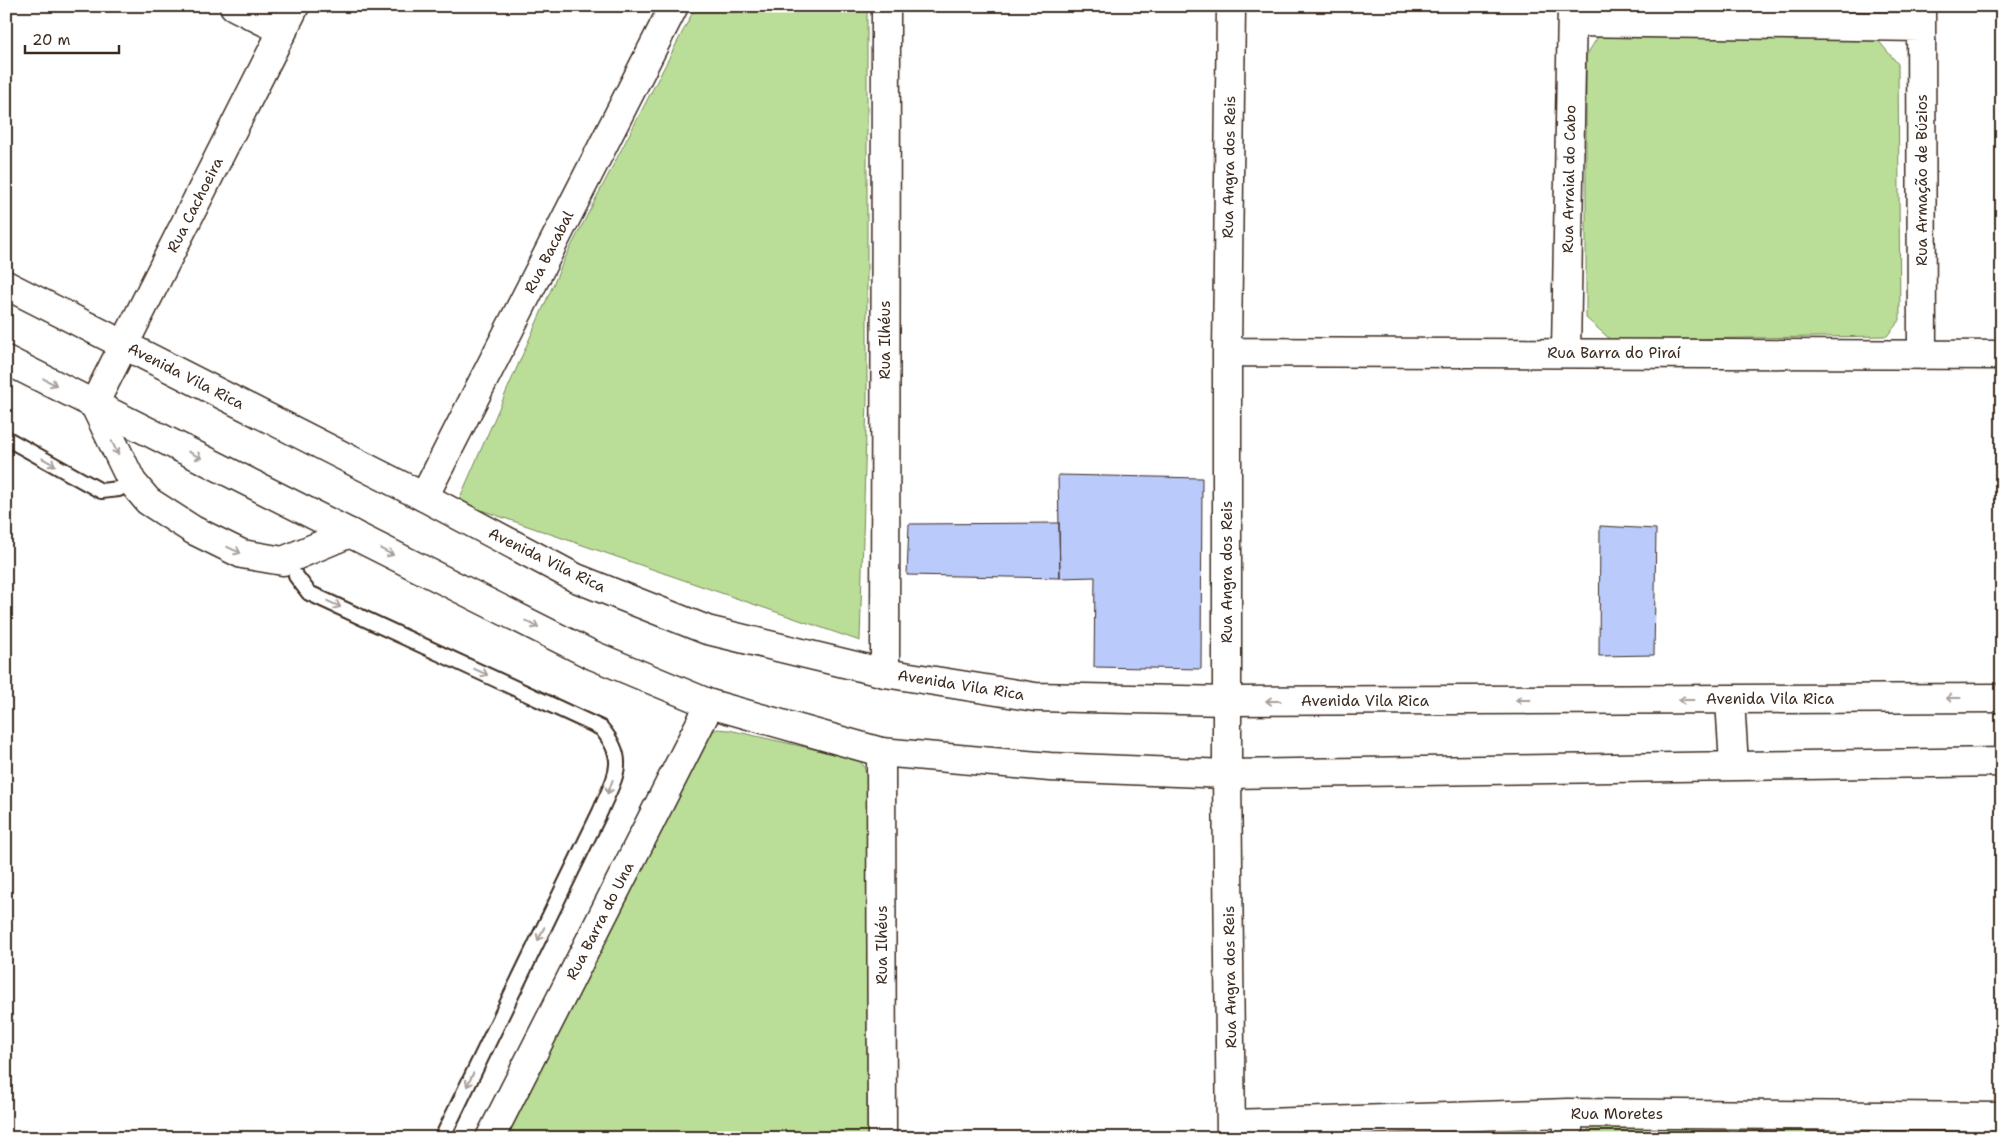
<svg xmlns="http://www.w3.org/2000/svg" width="2008" height="1144" viewBox="0 0 2008 1144" font-family="'Shantell Sans',sans-serif">
<style>
.green{fill:#bade98;stroke:#7a845b}
.building{fill:#bacafa;stroke:#3b2a1e}
.lines{fill:none;stroke-linecap:round;stroke-linejoin:round}
.service-casing{stroke:#3b2a1e;stroke-width:18}
.minor-casing{stroke:#3b2a1e;stroke-width:31}
.tertiary-casing{stroke:#3b2a1e;stroke-width:31}
.service{stroke:#fff;stroke-width:14}
.minor{stroke:#fff;stroke-width:28}
.tertiary{stroke:#fff;stroke-width:28}
.oneway{stroke:#a79f9a}
.labels{text-anchor:middle;stroke-width:4;stroke-linejoin:round;paint-order:stroke}
.street-label{font-size:15px;fill:#3b2a1e;stroke:#fff}
</style>
<rect width="100%" height="100%" fill="#fff"/>
<filter id="ink" filterUnits="userSpaceOnUse"><feTurbulence type="fractalNoise" baseFrequency=".02" numOctaves="2"/><feDisplacementMap in="SourceGraphic" scale="10" xChannelSelector="R" yChannelSelector="G"/><feConvolveMatrix kernelMatrix="1 2 1 2 8 2 1 2 1" color-interpolation-filters="sRGB"/></filter>
<g filter="url(#ink)">
<!-- green -->
<path class="green" d="M696 6H867V398L860 641 458 502 564 260Z
M1599 35 1877 39 1898 64 1900 320 1887 336 1611 340 1586 318V56Z
M717 729 729 730 858 759 864 766 867 779V1138H504L709 733Z
M1592 1126 1874 1131 1879 1138H1580Z"/>
<!-- building -->
<path class="building" d="M1058 475 1202 478 1201 669 1094 667 1095 577 1060 578Z
M1059 523 1060 578 907 575 909 524Z
M1600 526 1656 529 1654 655 1599 656Z"/>
<g class="lines">
<defs>
<path id="service" d="M6 438 101 491 119 489
M296 576 309 593 601 728C629 761 615 776 600 812L442 1138"/>
<path id="minor" d="M234 6 283 31
M295 6 94 404 132 482 148 501 193 530 242 554 283 561 350 533
M1231 6 1227 352V774L1231 1138
M1921 6 1922 355
M1572 22 1921 27
M1227 352 2002 355
M1566 352 1572 6
M424 497 674 6
M885 673 886 6
M881 752 882 1138
M1568 1113V1138
M1232 1124 1568 1113 2002 1117
M490 1138 710 704"/>
<path id="tertiary" d="M6 285 424 497 576 578 707 630 885 673 1035 697 1228 701 2002 698
M6 360 590 654 710 704 881 752 1050 767 1227 774 2002 762
M1730 700 1734 765"/>
</defs>
<!-- service casing -->
<use href="#service" class="service-casing"/>
<!-- minor casing -->
<use href="#minor" class="minor-casing"/>
<!-- tertiary casing -->
<use href="#tertiary" class="tertiary-casing"/>
<!-- service -->
<use href="#service" class="service"/>
<!-- minor -->
<use href="#minor" class="minor"/>
<!-- tertiary -->
<use href="#tertiary" class="tertiary"/>
</g>
<!-- one-way arrows -->
<defs><path id="oneway-shaft" d="M-6 0H5M1.5-3L5.5 0L1.5 3" fill="none" stroke-width="1.6" stroke-linecap="round" stroke-linejoin="round" transform="scale(1.25)"/></defs>
<g class="oneway">
<use href="#oneway-shaft" transform="translate(50 382) rotate(27)"/>
<use href="#oneway-shaft" transform="translate(115 448) rotate(64)"/>
<use href="#oneway-shaft" transform="translate(195 455) rotate(27)"/>
<use href="#oneway-shaft" transform="translate(49 462) rotate(29)"/>
<use href="#oneway-shaft" transform="translate(234 550) rotate(25)"/>
<use href="#oneway-shaft" transform="translate(387 552) rotate(27)"/>
<use href="#oneway-shaft" transform="translate(334 604) rotate(25)"/>
<use href="#oneway-shaft" transform="translate(532 624) rotate(27)"/>
<use href="#oneway-shaft" transform="translate(481 672) rotate(25)"/>
<use href="#oneway-shaft" transform="translate(1953 698) rotate(180)"/>
<use href="#oneway-shaft" transform="translate(1523 700) rotate(180)"/>
<use href="#oneway-shaft" transform="translate(1686 700) rotate(180)"/>
<use href="#oneway-shaft" transform="translate(1273 701) rotate(180)"/>
<use href="#oneway-shaft" transform="translate(610 787) rotate(111)"/>
<use href="#oneway-shaft" transform="translate(541 934) rotate(116)"/>
<use href="#oneway-shaft" transform="translate(470 1080) rotate(116)"/>
</g>
</g>
<g class="labels">
<!-- street labels -->
<g class="street-label">
<text transform="translate(1229 167) rotate(-89)" y="5">Rua Angra dos Reis</text>
<text transform="translate(1569 179) rotate(-89)" y="5">Rua Arraial do Cabo</text>
<text transform="translate(1922 180) rotate(-90)" y="5">Rua Armação de Búzios</text>
<text transform="translate(195 205) rotate(-63)" y="5">Rua Cachoeira</text>
<text transform="translate(549 252) rotate(-63)" y="5">Rua Bacabal</text>
<text transform="translate(885 340) rotate(-90)" y="5">Rua Ilhéus</text>
<text x="1614" y="358">Rua Barra do Piraí</text>
<text transform="translate(186 376) rotate(27)" y="5">Avenida Vila Rica</text>
<text transform="translate(547 560) rotate(26)" y="5">Avenida Vila Rica</text>
<text transform="translate(1227 572) rotate(-90)" y="5">Rua Angra dos Reis</text>
<text transform="translate(961 685) rotate(9)" y="5">Avenida Vila Rica</text>
<text x="1770" y="704">Avenida Vila Rica</text>
<text x="1365" y="706">Avenida Vila Rica</text>
<text transform="translate(600 921) rotate(-63)" y="5">Rua Barra do Una</text>
<text transform="translate(882 945) rotate(-90)" y="5">Rua Ilhéus</text>
<text transform="translate(1230 977) rotate(-91)" y="5">Rua Angra dos Reis</text>
<text x="1617" y="1119">Rua Moretes</text>
</g>
</g>
<!-- margin -->
<rect width="2008" height="1144" fill="none" stroke="#fff" stroke-width="25"/>
<rect x="12" y="12" width="1983" height="1119" fill="none" stroke="#3b2a1e" stroke-width="2" filter="url(#ink)"/>
<!-- scale -->
<path d="M25 45v8h94v-8" fill="none" stroke="#3b2a1e" stroke-width="2.5"/>
<text x="32" y="45" font-size="15" fill="#3b2a1e" stroke="#ffffff" stroke-width="4" paint-order="stroke">20 m</text>
</svg>
